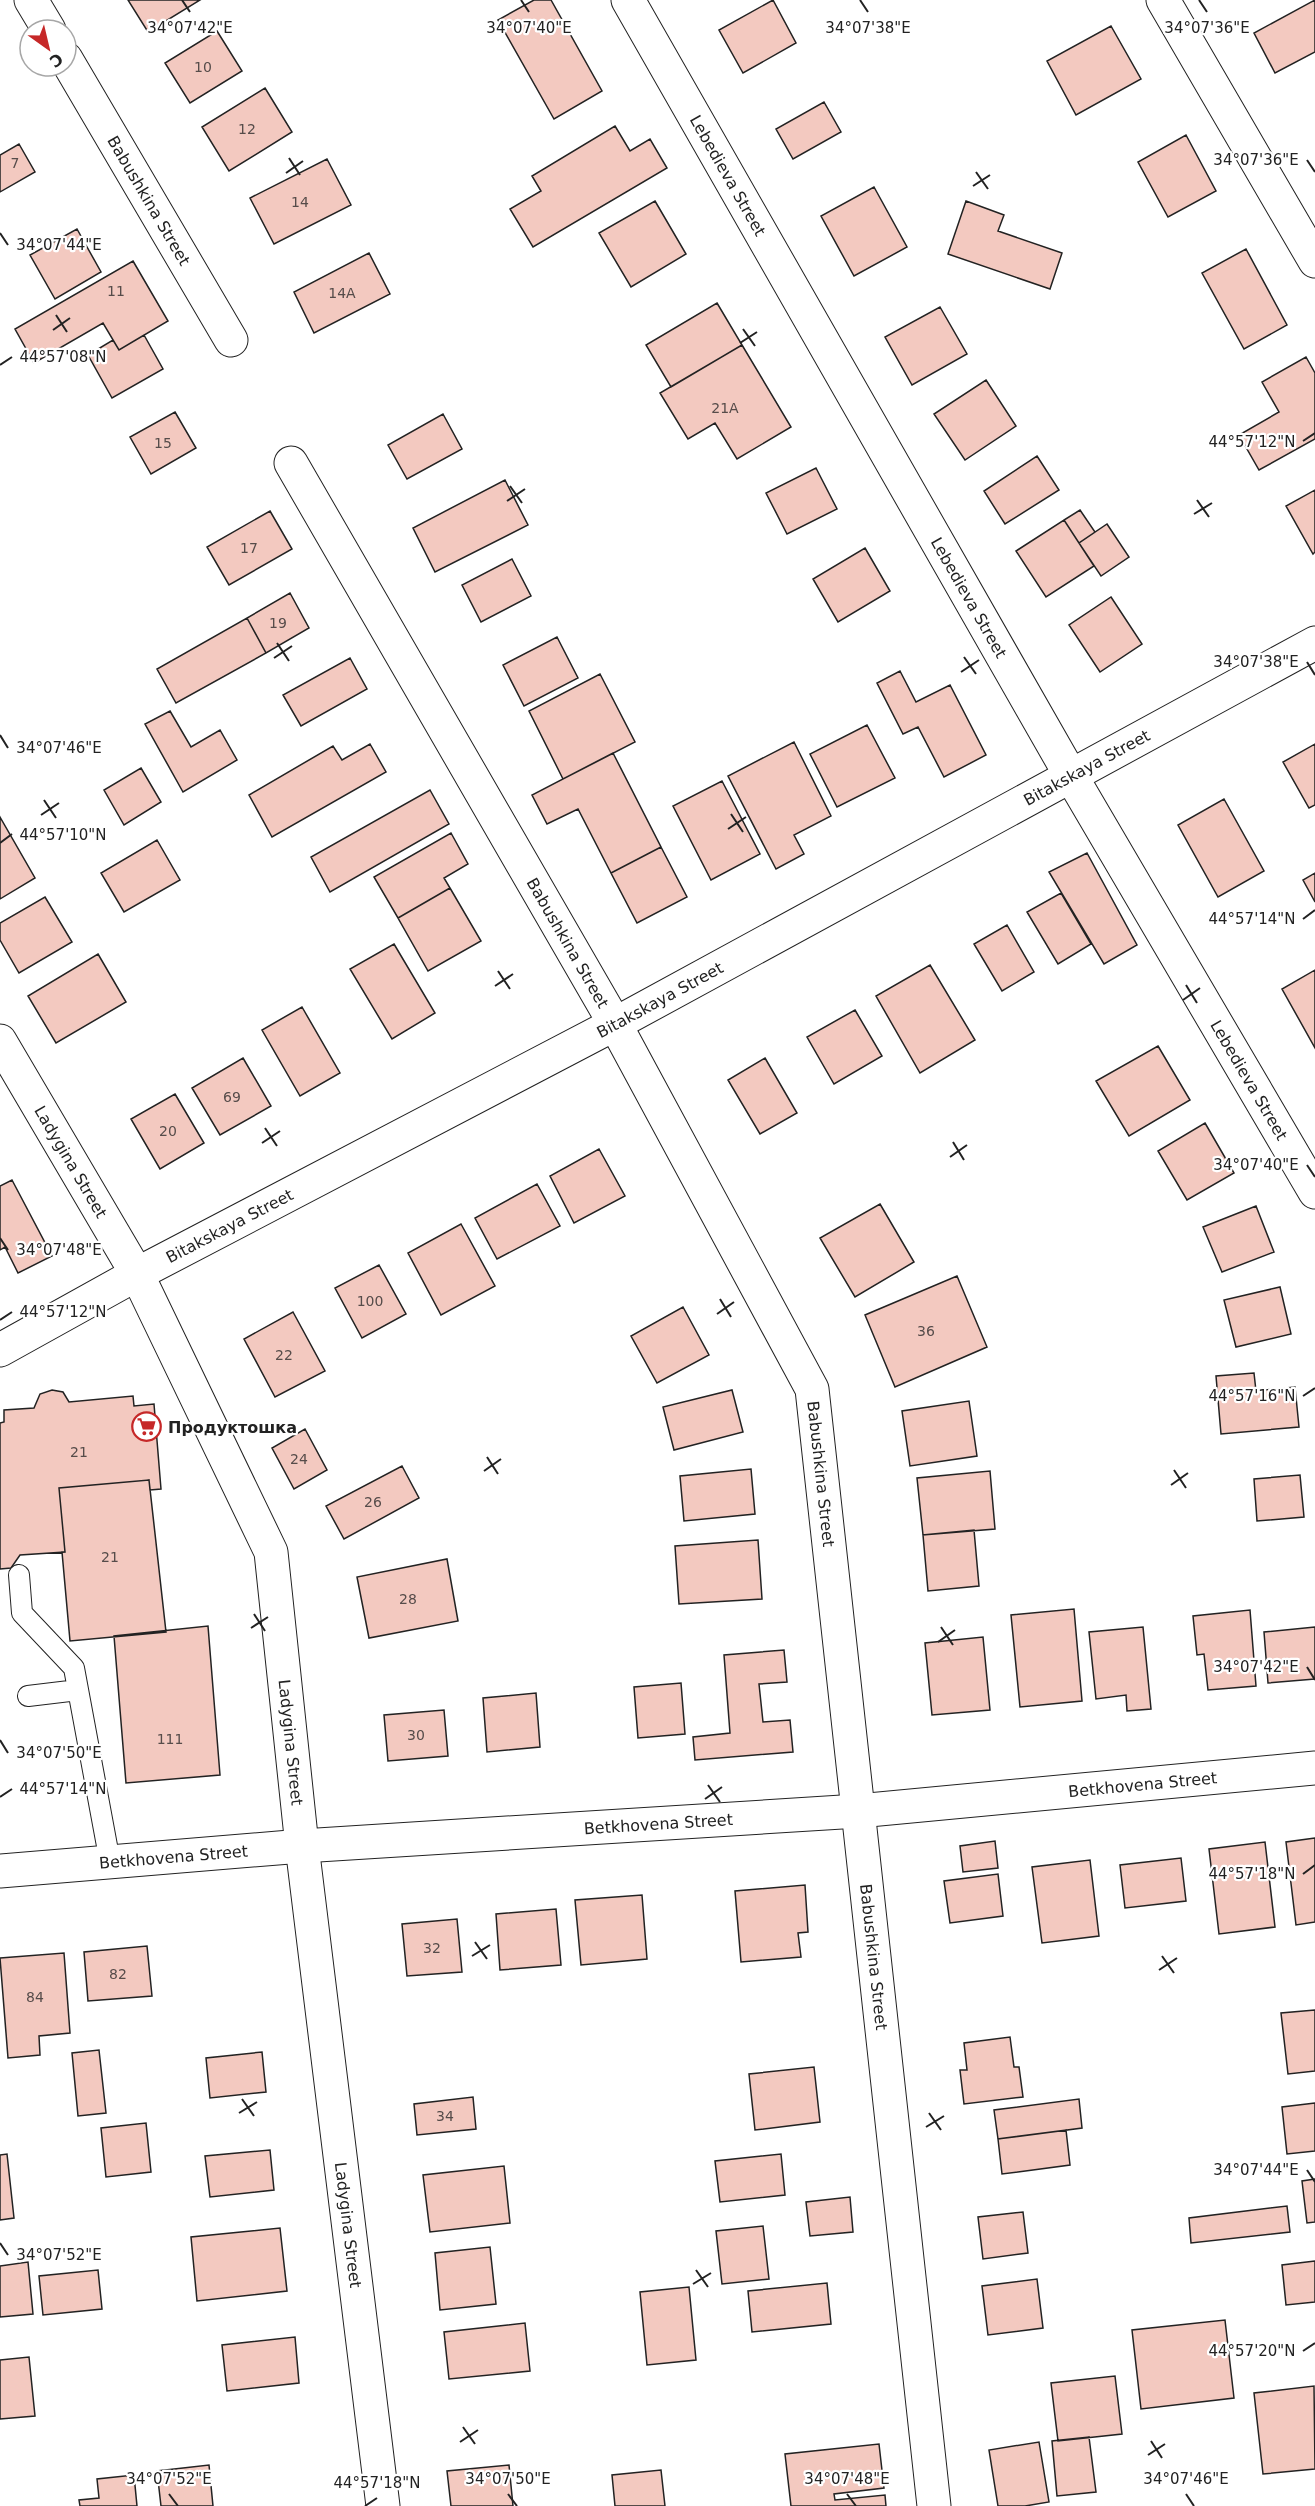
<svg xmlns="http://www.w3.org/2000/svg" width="1315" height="2506" viewBox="0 0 1315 2506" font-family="'DejaVu Sans',sans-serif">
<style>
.building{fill:#f3c9c0;stroke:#222;stroke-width:1.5}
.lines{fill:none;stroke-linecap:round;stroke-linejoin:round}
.service-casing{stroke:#222;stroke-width:22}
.minor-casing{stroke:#222;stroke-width:35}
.tertiary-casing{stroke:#222;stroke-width:35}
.service{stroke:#fff;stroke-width:20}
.minor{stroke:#fff;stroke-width:33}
.tertiary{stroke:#fff;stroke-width:33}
.ticks{fill:none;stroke:#222;stroke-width:2}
.labels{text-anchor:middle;stroke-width:4.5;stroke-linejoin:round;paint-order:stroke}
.number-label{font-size:14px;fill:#564c4a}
.street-label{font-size:16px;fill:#222;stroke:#fff}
.poi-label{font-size:16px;font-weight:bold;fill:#222;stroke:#fff;text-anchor:start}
.ticks-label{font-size:15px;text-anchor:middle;fill:#222;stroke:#fff;stroke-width:4.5;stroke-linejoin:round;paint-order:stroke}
</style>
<rect width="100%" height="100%" fill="#fff"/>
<!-- building -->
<path class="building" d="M128 0H200L148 32Z
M534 0H551L602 91 554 119 498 20Z
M773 0 796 43 743 73 719 30Z
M1315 0V52L1275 73 1254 33Z
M1111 26 1141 79 1076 115 1047 61Z
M217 31 242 71 190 103 165 63Z
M265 88 292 132 229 171 202 127Z
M824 102 841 132 793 159 776 129Z
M615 126 630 151 650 139 667 168 533 247 510 209 541 191 532 176Z
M1186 135 1216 191 1168 217 1138 162Z
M19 144 35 172 0 192V155Z
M327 159 351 205 274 244 250 198Z
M874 187 907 247 854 276 821 216Z
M655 201 686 254 631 287 599 233Z
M966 201 1004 215 998 231 1062 253 1050 289 948 254Z
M77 229 101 272 55 299 30 255Z
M1246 249 1287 325 1244 349 1202 273Z
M369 253 390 294 314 333 294 292Z
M133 261 168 321 119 350 103 323 34 363 15 329Z
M717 303 742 345 671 387 646 345Z
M940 307 967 354 912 385 885 337Z
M144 335 163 369 112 398 88 355 113 340 119 350Z
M742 345 791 427 737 459 715 423 688 439 660 393Z
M1306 357 1315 373V439L1259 470 1239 435 1279 412 1262 382Z
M986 380 1016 426 965 460 934 414Z
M175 412 196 448 151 474 130 437Z
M443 414 462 449 407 479 388 445Z
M1037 456 1059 490 1005 524 984 491Z
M816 468 837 509 787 534 766 493Z
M505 480 528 525 435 572 413 528Z
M1315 490V552L1313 554 1286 506Z
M1080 510 1095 532 1079 543 1064 520Z
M270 511 292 549 229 585 207 547Z
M1064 520 1094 566 1046 597 1016 551Z
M1107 524 1129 557 1101 576 1079 543Z
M865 548 890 591 838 622 813 579Z
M512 559 531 596 481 622 462 585Z
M290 593 309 628 266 653 247 618Z
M1111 597 1142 644 1100 672 1069 625Z
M247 618 266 653 176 703 157 669Z
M557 637 578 678 524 706 503 665Z
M350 658 367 689 301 726 283 695Z
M900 671 916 702 950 685 986 755 944 777 918 727 903 734 877 683Z
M600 674 635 742 563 779 529 711Z
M170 711 191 747 220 730 237 760 183 792 145 724Z
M867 725 895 778 837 807 810 754Z
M794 742 831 816 794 835 804 854 776 869 728 776Z
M370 744 386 772 272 837 249 795 333 746 342 760Z
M1315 744V805L1309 808 1283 762Z
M613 753 661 847 611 873 578 809 547 824 532 795Z
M141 768 161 802 124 825 104 790Z
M722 781 760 854 711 880 673 806Z
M430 790 449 824 330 892 311 857Z
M1224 799 1264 871 1218 897 1178 825Z
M0 817 35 878 0 899Z
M451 833 468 864 444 878 450 888 398 918 374 877Z
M157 840 180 880 124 912 101 873Z
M661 847 687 897 637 923 611 873Z
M1087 853 1137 945 1104 964 1049 872Z
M1315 873V902L1303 880Z
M450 888 481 941 428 971 398 918Z
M1061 893 1091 944 1058 964 1027 912Z
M45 897 72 942 19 973 0 940V923Z
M1007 925 1034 972 1002 991 974 944Z
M394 944 435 1013 392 1039 350 969Z
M98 954 126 1002 56 1043 28 996Z
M930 965 975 1040 920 1073 876 996Z
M1315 970V1048L1282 989Z
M302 1007 340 1073 300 1096 262 1030Z
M855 1010 882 1056 834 1084 807 1037Z
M1158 1046 1190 1100 1129 1136 1096 1081Z
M243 1058 271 1106 220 1135 192 1088Z
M765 1058 797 1113 760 1134 728 1080Z
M175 1094 204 1143 160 1169 131 1119Z
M1205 1123 1234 1173 1187 1200 1158 1151Z
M599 1149 625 1196 574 1223 550 1176Z
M12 1180 52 1256 18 1273 5 1247 0 1250V1186Z
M537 1184 560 1226 497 1259 475 1218Z
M880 1204 914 1262 855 1297 820 1238Z
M1256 1206 1274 1252 1222 1272 1203 1227Z
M461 1224 495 1286 441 1315 408 1253Z
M379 1265 406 1314 362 1338 335 1288Z
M957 1276 987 1347 895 1387 865 1315Z
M1280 1287 1291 1334 1236 1347 1224 1300Z
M683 1307 709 1355 657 1383 631 1336Z
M293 1312 325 1371 275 1397 244 1339Z
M1254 1373 1256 1391 1295 1387 1299 1427 1221 1434 1216 1376Z
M52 1390 63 1392 69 1402 133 1396 134 1406 154 1404 161 1489 150 1490 149 1480 59 1488 65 1552 20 1555 11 1568 0 1569V1423L4 1422V1410L34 1408 40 1394Z
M732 1390 743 1432 674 1450 663 1407Z
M969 1401 977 1456 910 1466 902 1411Z
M305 1429 327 1470 294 1489 272 1448Z
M402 1466 419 1498 344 1539 326 1506Z
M751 1469 755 1514 684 1521 680 1476Z
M990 1471 995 1529 923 1535 917 1478Z
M1300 1475 1304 1517 1257 1521 1254 1479Z
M149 1480 166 1632 70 1641 62 1552H65L59 1488Z
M974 1530 979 1586 928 1591 923 1535Z
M758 1540 762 1599 679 1604 675 1546Z
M447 1559 458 1621 369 1638 357 1577Z
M1074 1609 1082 1701 1020 1707 1011 1615Z
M1250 1610 1256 1686 1208 1690 1204 1654 1197 1655 1193 1616Z
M208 1626 220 1775 126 1783 114 1636Z
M1143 1627 1151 1709 1127 1711 1126 1695 1096 1699 1089 1632Z
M1315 1627V1679L1268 1683 1264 1632Z
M983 1637 990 1710 932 1715 925 1643Z
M784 1650 787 1682 759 1684 763 1722 790 1720 793 1752 695 1760 693 1737 730 1733 724 1655Z
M681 1683 685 1734 638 1738 634 1687Z
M536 1693 540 1747 487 1752 483 1698Z
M444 1710 448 1756 388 1761 384 1715Z
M1315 1838V1922L1296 1925 1286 1842Z
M995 1841 998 1868 963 1872 960 1846Z
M1265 1842 1275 1927 1219 1934 1209 1849Z
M1181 1858 1186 1901 1125 1908 1120 1865Z
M1090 1860 1099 1936 1042 1943 1032 1867Z
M998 1874 1003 1916 950 1923 944 1881Z
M805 1885 808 1932 798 1933 801 1957 741 1962 735 1891Z
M642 1895 647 1959 581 1965 575 1900Z
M556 1909 561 1965 500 1970 496 1914Z
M457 1919 462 1972 407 1976 402 1924Z
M147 1946 152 1996 88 2001 84 1952Z
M64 1953 70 2033 39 2036 40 2055 8 2058 0 1958Z
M1315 2010V2071L1288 2074 1281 2013Z
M1010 2037 1014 2067H1019L1023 2097 964 2104 960 2070H967L964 2043Z
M99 2050 106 2113 78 2116 72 2053Z
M262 2052 266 2092 210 2098 206 2058Z
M814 2067 820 2122 755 2130 749 2074Z
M473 2097 476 2129 417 2135 414 2104Z
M1079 2099 1082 2128 998 2139 994 2110Z
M1315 2103V2151L1287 2154 1282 2107Z
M146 2123 151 2172 106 2177 101 2128Z
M1066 2130 1070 2165 1002 2174 998 2139Z
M270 2150 274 2190 210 2197 205 2156Z
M7 2154 14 2218 0 2220V2155Z
M781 2154 785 2195 720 2202 715 2161Z
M504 2166 510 2223 430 2232 423 2175Z
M1315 2179V2222L1307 2223 1302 2181Z
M850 2197 853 2232 810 2236 806 2202Z
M1287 2206 1290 2232 1191 2243 1189 2218Z
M1023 2212 1028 2253 983 2259 978 2217Z
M763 2226 769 2279 722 2284 716 2231Z
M280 2228 287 2291 197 2301 191 2237Z
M490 2247 496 2304 440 2310 435 2253Z
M1315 2261V2302L1286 2305 1282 2265Z
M28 2262 33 2314 0 2317V2266Z
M98 2270 102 2309 43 2315 39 2276Z
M1037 2279 1043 2328 988 2335 982 2286Z
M827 2283 831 2324 752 2332 748 2291Z
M689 2287 696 2360 647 2365 640 2292Z
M1225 2320 1234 2398 1141 2409 1132 2330Z
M525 2323 530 2371 449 2379 444 2332Z
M295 2337 299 2383 227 2391 222 2345Z
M29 2357 35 2416 0 2419V2360Z
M1115 2376 1122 2434 1058 2441 1051 2383Z
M1314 2386 1315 2469 1263 2474 1254 2393Z
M1089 2437 1096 2492 1057 2496 1052 2441Z
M1039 2442 1049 2502 1025 2506H998L989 2450Z
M879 2444 884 2488 834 2494 835 2500 885 2495 886 2506H791L785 2454Z
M209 2465 213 2506H161L157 2471Z
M509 2465 513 2506H451L447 2471Z
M661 2470 665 2506H615L612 2475Z
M134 2475 137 2506H80L79 2500 99 2498 97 2479Z"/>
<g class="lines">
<defs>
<path id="service" d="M19 1575 22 1613 74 1668 110 1862
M28 1696 78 1690"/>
<g id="minor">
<path d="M31 0 49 30"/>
<path id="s1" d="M628 0 1071 776 1315 1192"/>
<path d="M1163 0 1315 261"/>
<path id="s2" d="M66 59 231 340"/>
<path id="s3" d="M291 463 615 1024 812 1389 934 2506"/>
<path id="s4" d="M0 1041 137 1274"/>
<path id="s5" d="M302 1846 858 1811 1315 1768"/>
</g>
<g id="tertiary">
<path id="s6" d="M137 1274 271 1552 302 1846 383 2506"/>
<path id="s7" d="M0 1350 137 1274 615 1024 1315 643"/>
<path id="s8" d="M0 1871 302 1846"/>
</g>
</defs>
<!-- service casing -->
<use href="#service" class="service-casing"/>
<!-- minor casing -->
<use href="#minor" class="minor-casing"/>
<!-- tertiary casing -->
<use href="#tertiary" class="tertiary-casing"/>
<!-- service -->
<use href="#service" class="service"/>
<!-- minor -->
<use href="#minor" class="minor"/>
<!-- tertiary -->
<use href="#tertiary" class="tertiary"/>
</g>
<!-- ticks -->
<path class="ticks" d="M182 0 190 12M521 0 529 12M860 0 868 12M1199 0 1207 12M289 158 300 175M1307 160 1315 172M976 172 988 189M286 173 303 161M973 186 990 175M0 233 8 245M56 315 67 332M743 329 755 346M53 330 70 318M740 343 757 332M0 365 12 357M1303 441 1315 433M510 486 522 503M1197 500 1209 517M507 501 525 489M1194 514 1212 503M277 643 289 661M964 657 976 674M274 658 292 646M1307 662 1315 675M961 672 979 660M0 735 8 748M44 800 56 818M731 814 743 832M41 815 59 803M728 829 746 817M0 843 12 834M1303 919 1315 910M498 971 510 989M1186 985 1197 1003M495 986 513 974M1183 1000 1200 988M265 1128 277 1146M953 1142 964 1160M262 1143 280 1131M950 1157 967 1145M1307 1165 1315 1177M0 1238 8 1250M720 1299 731 1317M717 1314 734 1302M0 1320 12 1312M1303 1396 1315 1388M487 1457 498 1474M1174 1470 1186 1488M484 1471 501 1459M1171 1485 1188 1473M254 1614 265 1631M941 1627 953 1645M251 1628 268 1617M938 1642 955 1630M1307 1667 1315 1680M0 1740 8 1753M708 1785 720 1802M0 1797 12 1789M705 1799 722 1787M1303 1874 1315 1865M475 1942 487 1959M472 1956 490 1945M1162 1956 1174 1973M1159 1970 1177 1958M242 2099 254 2116M239 2113 257 2102M929 2113 941 2130M926 2127 944 2116M1307 2170 1315 2182M0 2243 8 2255M696 2270 708 2287M693 2284 711 2273M1303 2351 1315 2343M463 2427 475 2444M1151 2441 1162 2458M460 2442 478 2430M1148 2455 1165 2444M169 2494 178 2506M508 2494 517 2506M847 2494 856 2506M1186 2494 1194 2506M365 2506 377 2498"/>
<!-- icons -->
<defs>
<symbol id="supermarket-ring" viewBox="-11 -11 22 22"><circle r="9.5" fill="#fff" stroke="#c62828" stroke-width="1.5"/><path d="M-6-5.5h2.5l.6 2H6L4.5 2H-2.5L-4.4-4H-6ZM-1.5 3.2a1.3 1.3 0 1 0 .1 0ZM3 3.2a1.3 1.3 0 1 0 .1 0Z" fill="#c62828"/></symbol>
</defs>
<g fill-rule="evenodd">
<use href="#supermarket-ring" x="130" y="1410" width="33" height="33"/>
</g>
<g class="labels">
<!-- number labels -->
<g class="number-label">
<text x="203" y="72">10</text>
<text x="247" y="134">12</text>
<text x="15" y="168">7</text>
<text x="300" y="207">14</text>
<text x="116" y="296">11</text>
<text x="342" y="298">14А</text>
<text x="725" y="413">21А</text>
<text x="163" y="448">15</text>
<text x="249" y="553">17</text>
<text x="278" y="628">19</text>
<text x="232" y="1102">69</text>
<text x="168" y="1136">20</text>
<text x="370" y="1306">100</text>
<text x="926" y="1336">36</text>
<text x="284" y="1360">22</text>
<text x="79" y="1457">21</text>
<text x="299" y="1464">24</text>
<text x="373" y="1507">26</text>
<text x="110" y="1562">21</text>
<text x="408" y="1604">28</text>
<text x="416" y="1740">30</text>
<text x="170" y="1744">111</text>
<text x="432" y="1953">32</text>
<text x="118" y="1979">82</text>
<text x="35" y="2002">84</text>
<text x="445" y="2121">34</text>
</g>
<!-- street labels -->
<g class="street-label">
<text dy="6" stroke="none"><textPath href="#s1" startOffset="202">Lebedieva Street</textPath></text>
<text dy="6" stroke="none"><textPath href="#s2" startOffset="164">Babushkina Street</textPath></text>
<text dy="6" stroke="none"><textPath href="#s1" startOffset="688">Lebedieva Street</textPath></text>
<text dy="6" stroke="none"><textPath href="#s7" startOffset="1233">Bitakskaya Street</textPath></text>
<text dy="6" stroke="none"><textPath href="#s3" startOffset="554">Babushkina Street</textPath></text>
<text dy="6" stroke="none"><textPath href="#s7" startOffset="747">Bitakskaya Street</textPath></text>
<text dy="6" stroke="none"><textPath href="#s1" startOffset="1246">Lebedieva Street</textPath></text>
<text dy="6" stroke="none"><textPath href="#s4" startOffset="140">Ladygina Street</textPath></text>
<text dy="6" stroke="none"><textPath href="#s7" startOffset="261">Bitakskaya Street</textPath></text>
<text dy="6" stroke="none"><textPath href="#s3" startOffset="1148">Babushkina Street</textPath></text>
<text dy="6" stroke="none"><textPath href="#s6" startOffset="500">Ladygina Street</textPath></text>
<text dy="6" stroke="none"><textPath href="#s5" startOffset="843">Betkhovena Street</textPath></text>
<text dy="6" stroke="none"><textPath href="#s5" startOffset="357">Betkhovena Street</textPath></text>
<text dy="6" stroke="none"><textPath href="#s8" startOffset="174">Betkhovena Street</textPath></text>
<text dy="6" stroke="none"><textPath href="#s3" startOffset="1634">Babushkina Street</textPath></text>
<text dy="6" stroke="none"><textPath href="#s6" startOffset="986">Ladygina Street</textPath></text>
</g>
<!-- poi labels -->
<g class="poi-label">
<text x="168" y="1433">Продуктошка</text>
</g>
</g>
<g class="ticks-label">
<text x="190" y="33">34°07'42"E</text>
<text x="529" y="33">34°07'40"E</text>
<text x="868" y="33">34°07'38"E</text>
<text x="1207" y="33">34°07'36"E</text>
<text x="1256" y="165">34°07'36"E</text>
<text x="59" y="250">34°07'44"E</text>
<text x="63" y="362">44°57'08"N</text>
<text x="1252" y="447">44°57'12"N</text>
<text x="1256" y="667">34°07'38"E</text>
<text x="59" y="753">34°07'46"E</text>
<text x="63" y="840">44°57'10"N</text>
<text x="1252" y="924">44°57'14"N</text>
<text x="1256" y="1170">34°07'40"E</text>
<text x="59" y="1255">34°07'48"E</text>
<text x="63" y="1317">44°57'12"N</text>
<text x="1252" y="1401">44°57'16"N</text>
<text x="1256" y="1672">34°07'42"E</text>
<text x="59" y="1758">34°07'50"E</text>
<text x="63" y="1794">44°57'14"N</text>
<text x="1252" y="1879">44°57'18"N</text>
<text x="1256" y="2175">34°07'44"E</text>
<text x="59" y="2260">34°07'52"E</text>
<text x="1252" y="2356">44°57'20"N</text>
<text x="169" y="2484">34°07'52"E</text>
<text x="508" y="2484">34°07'50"E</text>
<text x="847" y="2484">34°07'48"E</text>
<text x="1186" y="2484">34°07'46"E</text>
<text x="377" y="2488">44°57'18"N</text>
</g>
<!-- north arrow -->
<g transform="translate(48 48) rotate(146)"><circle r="28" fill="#ffffff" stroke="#a7a7a7" stroke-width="1.5"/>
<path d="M0-4.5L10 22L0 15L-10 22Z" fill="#c62828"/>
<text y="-9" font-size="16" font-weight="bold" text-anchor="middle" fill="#222222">С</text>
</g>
</svg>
